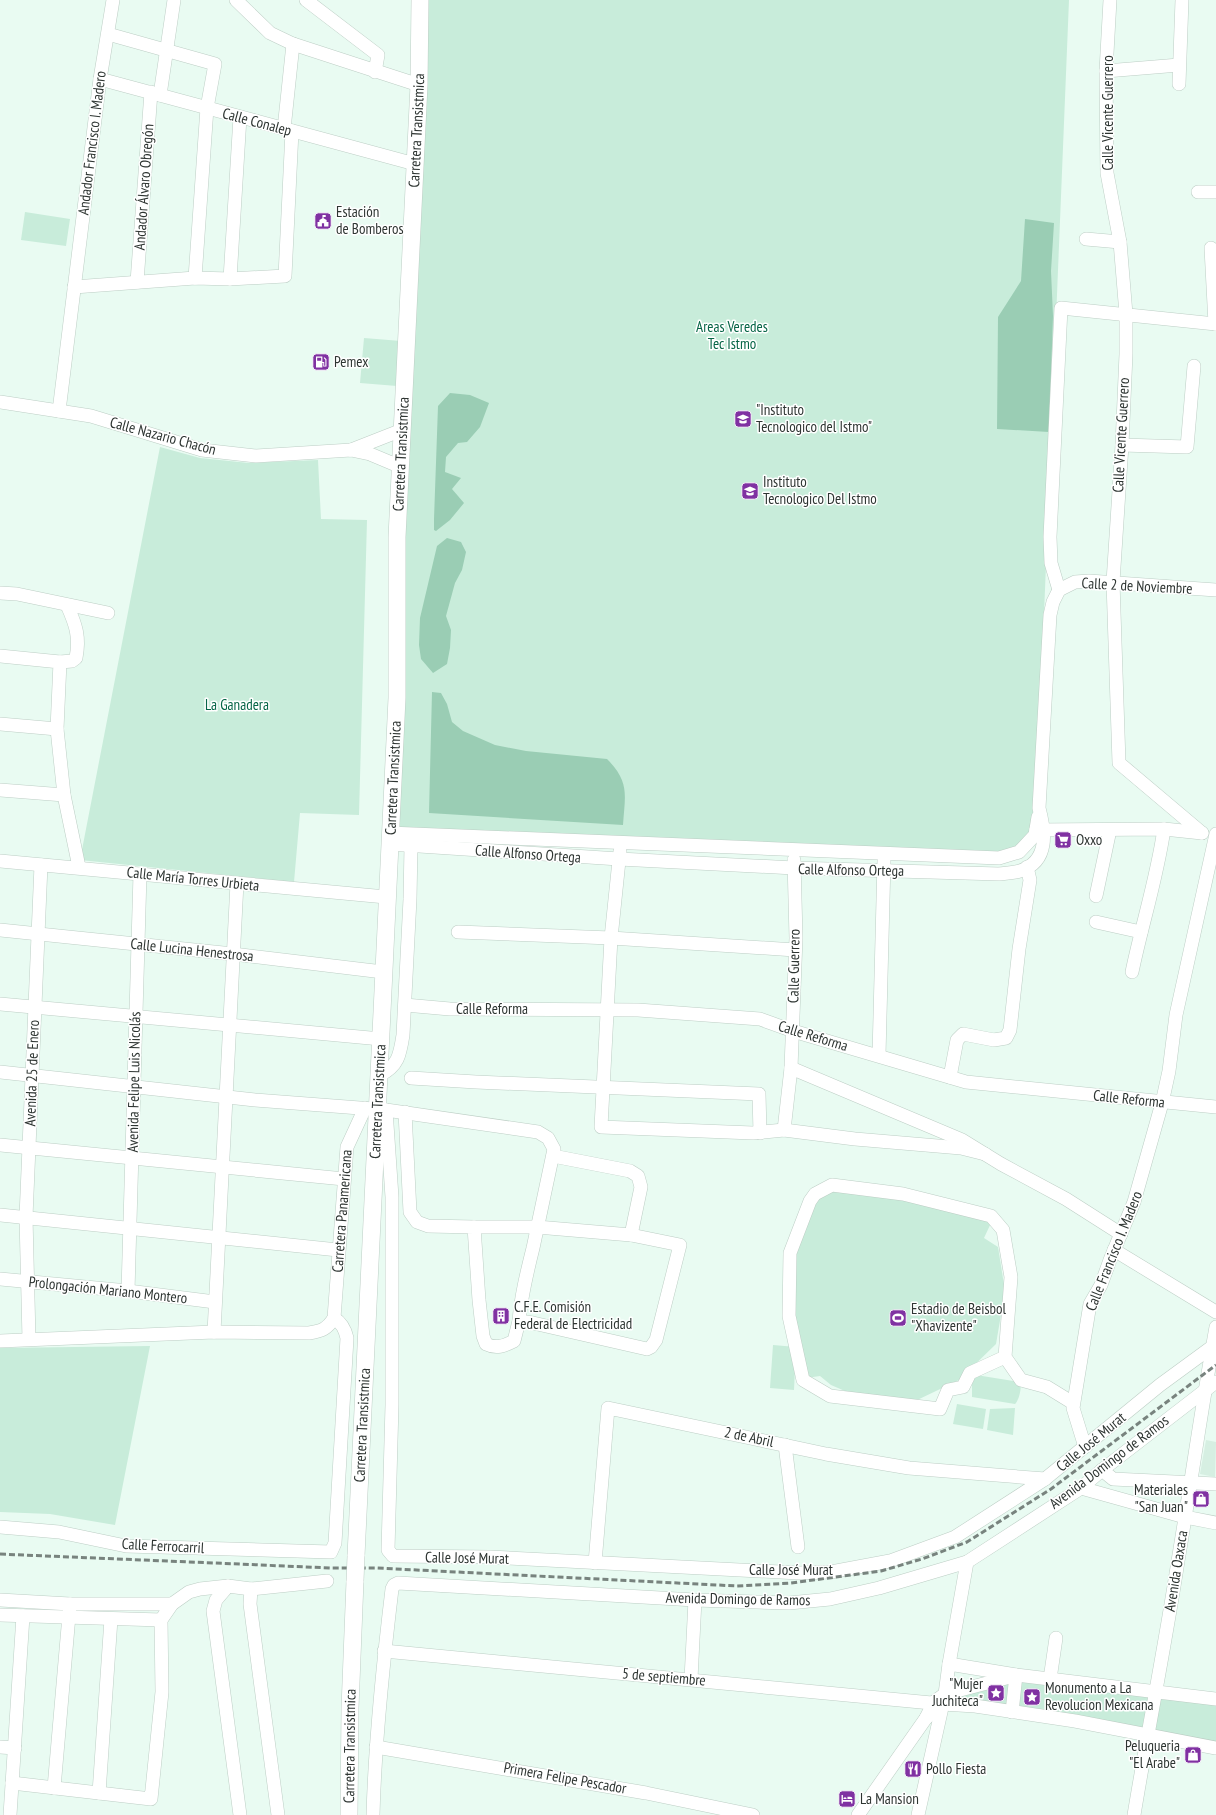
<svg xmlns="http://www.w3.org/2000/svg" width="1216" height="1815" viewBox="0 0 1216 1815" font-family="'PT Sans Narrow',sans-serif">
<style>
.built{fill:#d6efe2}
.green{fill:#c8ecda}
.forest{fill:#9acdb4}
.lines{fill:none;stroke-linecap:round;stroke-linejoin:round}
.minor-casing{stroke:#bdcec5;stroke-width:14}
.major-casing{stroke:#bdcec5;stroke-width:18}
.minor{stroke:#fff;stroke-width:13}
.major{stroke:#fff;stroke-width:17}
.rail{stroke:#78837e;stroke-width:3;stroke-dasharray:6 3;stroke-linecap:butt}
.major-bridge-casing{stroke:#bdcec5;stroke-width:18;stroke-linecap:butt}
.major-bridge{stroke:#fff;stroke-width:17}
.labels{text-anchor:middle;stroke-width:3;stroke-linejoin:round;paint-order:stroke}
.street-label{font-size:15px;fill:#2e3532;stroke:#fff}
.poi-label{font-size:15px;fill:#2e3532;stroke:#fff;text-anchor:start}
.park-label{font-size:15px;fill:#066546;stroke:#fff}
</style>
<rect width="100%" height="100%" fill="#e9fbf2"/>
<!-- built -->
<path class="built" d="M1206 1440 1216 1442 1215 1477 1200 1474Z"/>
<!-- green -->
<path class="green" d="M421 0H1069L1035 835 1019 852 389 833Z
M25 212 70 219 66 246 21 240Z
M364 338 401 341 397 386 360 383Z
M160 447 200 458 249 463 318 460 321 519 367 520 359 815 300 813 294 882 80 860Z
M827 1190 899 1192 991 1223 984 1238 998 1247 1005 1291 996 1344 959 1380 913 1402 868 1401 831 1385 820 1376 806 1378 789 1283 805 1208Z
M773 1345 796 1347 794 1390 770 1388Z
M150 1346 115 1525 50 1514 0 1512V1348Z
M976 1375 1020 1382C1022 1388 1019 1400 1015 1404L972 1397V1384Z
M957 1404 986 1409 983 1429 953 1424Z
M1015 1408 1013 1435 987 1430 990 1409Z
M1016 1675 1216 1699V1749L947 1704 957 1690Z"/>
<!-- forest -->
<path class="forest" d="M1025 219 1054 223 1051 271 1053 316 1049 432 997 429 998 317 1021 281Z
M450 393 470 395 489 403 480 427 467 442 458 443 446 457 445 472 461 478 452 489 464 503 450 520 436 531 434 530V519L438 406Z
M447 538 461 542 466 552 462 570 455 583 446 616 451 630 450 648 447 664 433 673 421 659 419 645 420 618 437 546Z
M432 692 441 693 447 704 452 722 463 731 495 745 526 751 607 759C630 782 625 795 623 825L429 813Z"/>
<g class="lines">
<defs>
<g id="minor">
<path d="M236 0 270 33 293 44 419 85"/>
<path d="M306 0 378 55 375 72"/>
<path d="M1110 0 1106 71 1107 173 1120 242 1126 314V354L1122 445 1113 582 1119 763 1202 833"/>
<path d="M108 34 215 64 207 108 195 278"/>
<path d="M1106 71 1179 65"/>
<path d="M100 79 415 164"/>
<path d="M1179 84 1182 0"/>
<path d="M160 95 174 0"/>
<path d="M284 129 293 44"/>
<path d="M1198 192H1216"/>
<path d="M1086 239 1120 242"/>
<path d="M1211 248 1215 324"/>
<path d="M230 279 240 117"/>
<path d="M137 282 151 92"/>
<path d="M74 287 195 278 230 279 285 276 292 131"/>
<path d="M0 402 91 416 202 450 256 456 351 450 370 454 401 467"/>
<path d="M59 411 100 79 113 0"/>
<path d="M1122 445 1187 447 1194 366"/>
<path d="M351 450 402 430"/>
<path d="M1059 590 1051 563 1050 537 1061 308 1216 324"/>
<path d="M1059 590 1075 582 1089 581 1216 590"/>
<path d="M0 593 17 594 108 613"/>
<path d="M0 656 60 662 57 729 64 795 79 867"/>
<path d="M60 662 72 661 76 658C80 637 76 625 67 605"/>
<path d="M0 724 57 729"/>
<path d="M0 790 64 795"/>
<path d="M1036 830 1164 829 1202 833"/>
<path d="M389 833 999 858 1019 852 1035 835 1038 817"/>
<path d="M389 844 619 859 794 868 999 874C1005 873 1013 873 1020 871 1050 861 1045 831 1039 808L1050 615 1053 602 1059 590"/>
<path d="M620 851 611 938 601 1127 753 1133 784 1130 855 1139 961 1148 985 1154"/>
<path d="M0 861 386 897"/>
<path d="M1096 896 1110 830"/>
<path d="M1096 922 1141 932"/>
<path d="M0 930 233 954 383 972"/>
<path d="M458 932 611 938 795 950"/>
<path d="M1132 972C1142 924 1157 878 1164 829"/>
<path d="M0 1004 381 1039"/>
<path d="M405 1005 450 1009 638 1010 760 1019 793 1031 966 1082 1216 1107"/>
<path d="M879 1055 884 861"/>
<path d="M791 1068 962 1140 1001 1164 1066 1199 1121 1234"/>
<path d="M0 1072 255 1100 386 1110 538 1132 548 1138 554 1149C547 1182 540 1215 533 1248 527 1272 521 1296 519 1321L533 1323 647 1349 651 1347 656 1340 680 1245 631 1235 537 1227H474"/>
<path d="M380 1075C398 1066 400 1055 403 1035L410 899 411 846"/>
<path d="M950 1077 957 1040 963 1034 994 1040 1006 1038 1010 1030 1019 949 1030 880 1027 867"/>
<path d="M411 1078 476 1082 759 1094 760 1133"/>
<path d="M386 1110 392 1197V1405L388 1550 393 1556 490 1557 799 1573 831 1572 890 1561 955 1537 1045 1479 1160 1385 1216 1344"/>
<path d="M405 1112 410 1212 417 1222 428 1226 474 1227 479 1300 483 1336 486 1344C496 1349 504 1346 514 1341L519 1321"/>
<path d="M784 1130 791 1068 796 938 794 860"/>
<path d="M0 1145 344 1179"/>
<path d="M553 1156 630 1171 638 1176 641 1187 631 1235"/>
<path d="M0 1215 338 1250"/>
<path d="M1114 1250 1216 1312"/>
<path d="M0 1279 128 1291 215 1302"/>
<path d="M128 1291 140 874"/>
<path d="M214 1332 237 883"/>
<path d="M29 1339 26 1217 41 865"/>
<path id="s1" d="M0 1341 214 1332 309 1333C322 1331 327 1329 334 1318L347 1147 365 1108"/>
<path d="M1005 1357 970 1373 963 1387 948 1390 940 1409 830 1396 803 1380 789 1316 790 1253 810 1201 815 1194 832 1185 903 1194 991 1216 1003 1230 1011 1277 1005 1357 1021 1380 1047 1387 1073 1403"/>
<path d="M785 1445 798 1547"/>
<path d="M1085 1447 1073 1408 1090 1304 1101 1285 1110 1260 1134 1202 1162 1103 1169 1071 1176 1015 1216 834"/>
<path d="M1102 1470 1113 1479 1216 1484"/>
<path d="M1081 1488 1185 1517 1216 1523"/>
<path d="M0 1527 59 1532 126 1546 331 1552 335 1543 347 1338C345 1329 342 1323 334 1318"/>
<path d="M595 1563 608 1408 826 1454 909 1468 1045 1479"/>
<path d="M228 1586 216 1600 213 1611 240 1815"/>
<path d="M251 1589 250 1604 278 1815"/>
<path d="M0 1600 70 1604H172"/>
<path d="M0 1615 161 1620"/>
<path d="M384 1651 942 1704"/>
<path d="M949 1664 1016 1675 1216 1699"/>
<path d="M691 1679 695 1600"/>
<path d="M1050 1679 1056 1638"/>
<path d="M1012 1712 1016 1675"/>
<path d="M926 1718 942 1704 975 1706 1075 1721 1216 1748"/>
<path d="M0 1747 15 1748"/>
<path d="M376 1747 646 1793 753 1815"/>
<path d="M12 1783 151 1799 162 1692 161 1620 172 1604 189 1592 200 1589 228 1586 251 1589 327 1581"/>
<path d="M54 1788 70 1604"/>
<path d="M99 1793 111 1619"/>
<path d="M10 1815 23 1616"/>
<path d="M373 1815C375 1739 383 1664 392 1589L394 1585 398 1583 695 1600 789 1603 830 1599 879 1588 967 1562 1081 1488 1102 1470 1216 1382"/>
<path d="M858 1815 926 1718 934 1702 945 1694 1010 1677"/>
<path d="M918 1815 945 1694 949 1664 967 1562"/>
<path d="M1134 1815C1148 1730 1165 1646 1178 1561 1191 1483 1202 1405 1216 1327"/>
</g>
<g id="major">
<path id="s2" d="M356 1556 397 698V537L419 85 420 0"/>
<path id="s3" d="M349 1815 350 1708 355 1581"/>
</g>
</defs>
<!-- minor casing -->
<use href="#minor" class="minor-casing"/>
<!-- major casing -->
<use href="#major" class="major-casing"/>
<!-- minor -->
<use href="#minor" class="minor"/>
<!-- major -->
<use href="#major" class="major"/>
<!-- rail -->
<path class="rail" d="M0 1554 332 1568H377L737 1586 791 1583 881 1571 922 1559 967 1542 1051 1489 1216 1365"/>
<defs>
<path id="major-bridge" d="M355 1581 356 1556"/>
</defs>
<!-- major-bridge casing -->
<use href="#major-bridge" class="major-bridge-casing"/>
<!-- major-bridge -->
<use href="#major-bridge" class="major-bridge"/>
</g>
<!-- icons -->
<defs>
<symbol id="civic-square" viewBox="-11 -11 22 22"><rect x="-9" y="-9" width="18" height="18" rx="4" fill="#8031a2" stroke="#fff"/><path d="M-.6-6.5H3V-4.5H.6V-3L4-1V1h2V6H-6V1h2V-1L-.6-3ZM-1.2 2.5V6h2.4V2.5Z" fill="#fff"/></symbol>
<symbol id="fuel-square" viewBox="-11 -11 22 22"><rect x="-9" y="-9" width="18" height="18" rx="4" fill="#8031a2" stroke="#fff"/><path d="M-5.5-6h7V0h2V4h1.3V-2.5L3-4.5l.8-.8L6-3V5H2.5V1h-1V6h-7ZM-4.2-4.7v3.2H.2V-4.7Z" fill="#fff"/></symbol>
<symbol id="university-square" viewBox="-11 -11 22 22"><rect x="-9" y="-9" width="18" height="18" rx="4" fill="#8031a2" stroke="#fff"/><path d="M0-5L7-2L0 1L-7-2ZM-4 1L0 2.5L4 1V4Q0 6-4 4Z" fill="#fff"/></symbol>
<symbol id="supermarket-square" viewBox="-11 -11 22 22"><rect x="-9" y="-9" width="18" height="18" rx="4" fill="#8031a2" stroke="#fff"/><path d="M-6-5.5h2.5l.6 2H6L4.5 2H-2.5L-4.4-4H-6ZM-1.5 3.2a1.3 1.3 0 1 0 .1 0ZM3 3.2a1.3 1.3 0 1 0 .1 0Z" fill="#fff"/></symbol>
<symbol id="building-square" viewBox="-11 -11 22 22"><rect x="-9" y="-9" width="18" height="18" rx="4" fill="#8031a2" stroke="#fff"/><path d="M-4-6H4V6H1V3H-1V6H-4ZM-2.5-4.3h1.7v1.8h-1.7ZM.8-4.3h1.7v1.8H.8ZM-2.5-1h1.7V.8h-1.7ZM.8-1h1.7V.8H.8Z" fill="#fff"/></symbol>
<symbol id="stadium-square" viewBox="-11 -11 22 22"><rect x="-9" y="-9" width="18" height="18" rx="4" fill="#8031a2" stroke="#fff"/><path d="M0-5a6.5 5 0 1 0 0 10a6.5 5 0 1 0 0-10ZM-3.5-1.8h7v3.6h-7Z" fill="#fff"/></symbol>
<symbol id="shop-square" viewBox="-11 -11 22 22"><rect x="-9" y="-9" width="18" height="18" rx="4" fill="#8031a2" stroke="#fff"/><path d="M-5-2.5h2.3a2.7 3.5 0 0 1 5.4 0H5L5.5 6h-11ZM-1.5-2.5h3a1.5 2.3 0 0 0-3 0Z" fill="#fff"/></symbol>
<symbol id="sight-square" viewBox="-11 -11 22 22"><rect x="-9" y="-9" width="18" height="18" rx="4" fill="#8031a2" stroke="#fff"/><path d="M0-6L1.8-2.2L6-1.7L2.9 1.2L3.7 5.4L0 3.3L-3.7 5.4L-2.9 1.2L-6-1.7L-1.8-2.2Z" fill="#fff"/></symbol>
<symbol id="restaurant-square" viewBox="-11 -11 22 22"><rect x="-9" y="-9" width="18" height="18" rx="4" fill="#8031a2" stroke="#fff"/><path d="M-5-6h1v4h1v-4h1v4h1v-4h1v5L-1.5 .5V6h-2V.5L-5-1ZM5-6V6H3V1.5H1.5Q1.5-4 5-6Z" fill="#fff"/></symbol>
<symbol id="hotel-square" viewBox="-11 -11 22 22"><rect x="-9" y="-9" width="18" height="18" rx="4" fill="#8031a2" stroke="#fff"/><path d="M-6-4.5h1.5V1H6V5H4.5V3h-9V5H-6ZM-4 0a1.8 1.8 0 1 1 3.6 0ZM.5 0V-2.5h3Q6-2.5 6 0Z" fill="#fff"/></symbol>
</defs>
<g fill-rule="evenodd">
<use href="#civic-square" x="313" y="211" width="20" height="20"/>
<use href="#fuel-square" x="311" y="352" width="20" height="20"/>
<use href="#university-square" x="733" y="409" width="20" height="20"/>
<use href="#university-square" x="740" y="481" width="20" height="20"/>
<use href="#supermarket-square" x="1053" y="830" width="20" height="20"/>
<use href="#building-square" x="491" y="1306" width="20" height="20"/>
<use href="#stadium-square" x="888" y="1308" width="20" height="20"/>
<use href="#shop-square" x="1191" y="1489" width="20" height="20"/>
<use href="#sight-square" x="986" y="1683" width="20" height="20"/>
<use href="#sight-square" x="1022" y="1687" width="20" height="20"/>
<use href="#shop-square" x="1183" y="1745" width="20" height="20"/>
<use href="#restaurant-square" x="903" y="1759" width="20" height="20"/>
<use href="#hotel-square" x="837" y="1789" width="20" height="20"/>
</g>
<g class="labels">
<!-- street labels -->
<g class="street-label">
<text transform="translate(1108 113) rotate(-90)" y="5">Calle Vicente Guerrero</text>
<text transform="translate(257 122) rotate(15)" y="5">Calle Conalep</text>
<text dy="5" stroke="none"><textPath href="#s2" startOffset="1427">Carretera Transistmica</textPath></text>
<text transform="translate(92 143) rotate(-83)" y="5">Andador Francisco I. Madero</text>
<text transform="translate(144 187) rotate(-86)" y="5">Andador Álvaro Obregón</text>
<text transform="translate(1121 435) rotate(-87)" y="5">Calle Vicente Guerrero</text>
<text transform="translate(163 436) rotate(15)" y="5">Calle Nazario Chacón</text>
<text dy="5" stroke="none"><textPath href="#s2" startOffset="1103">Carretera Transistmica</textPath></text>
<text transform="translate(1137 586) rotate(3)" y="5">Calle 2 de Noviembre</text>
<text dy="5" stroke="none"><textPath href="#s2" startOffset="779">Carretera Transistmica</textPath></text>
<text transform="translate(528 854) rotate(4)" y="5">Calle Alfonso Ortega</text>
<text transform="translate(851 870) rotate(1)" y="5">Calle Alfonso Ortega</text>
<text transform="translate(193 879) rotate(6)" y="5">Calle María Torres Urbieta</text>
<text transform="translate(192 950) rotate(6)" y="5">Calle Lucina Henestrosa</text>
<text transform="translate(794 966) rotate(-89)" y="5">Calle Guerrero</text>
<text x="492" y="1014">Calle Reforma</text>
<text transform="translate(813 1036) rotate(17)" y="5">Calle Reforma</text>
<text transform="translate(32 1073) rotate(-88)" y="5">Avenida 25 de Enero</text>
<text transform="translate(134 1082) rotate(-89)" y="5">Avenida Felipe Luis Nicolás</text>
<text transform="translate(1129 1099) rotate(6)" y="5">Calle Reforma</text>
<text dy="5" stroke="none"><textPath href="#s2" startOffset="455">Carretera Transistmica</textPath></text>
<text dy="5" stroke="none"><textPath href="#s1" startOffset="447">Carretera Panamericana</textPath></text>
<text transform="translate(1114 1251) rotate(-68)" y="5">Calle Francisco I. Madero</text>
<text transform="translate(108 1290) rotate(6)" y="5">Prolongación Mariano Montero</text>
<text dy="5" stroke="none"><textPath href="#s2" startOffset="131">Carretera Transistmica</textPath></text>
<text transform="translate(749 1437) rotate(12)" y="5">2 de Abril</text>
<text transform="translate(1091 1442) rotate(-39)" y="5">Calle José Murat</text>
<text transform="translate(1109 1462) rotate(-37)" y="5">Avenida Domingo de Ramos</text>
<text transform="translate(163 1546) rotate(3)" y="5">Calle Ferrocarril</text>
<text transform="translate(467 1558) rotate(1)" y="5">Calle José Murat</text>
<text x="791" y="1575">Calle José Murat</text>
<text transform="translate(1176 1571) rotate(-81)" y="5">Avenida Oaxaca</text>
<text transform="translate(738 1599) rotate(1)" y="5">Avenida Domingo de Ramos</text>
<text transform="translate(664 1677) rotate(5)" y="5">5 de septiembre</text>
<text dy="5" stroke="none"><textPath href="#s3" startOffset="69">Carretera Transistmica</textPath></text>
<text transform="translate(565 1778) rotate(10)" y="5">Primera Felipe Pescador</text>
</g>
<!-- poi labels -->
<g class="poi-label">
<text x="336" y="217">Estación<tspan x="336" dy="17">de Bomberos</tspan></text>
<text x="334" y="367">Pemex</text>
<text x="756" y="415">"Instituto<tspan x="756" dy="17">Tecnologico del Istmo"</tspan></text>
<text x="763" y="487">Instituto<tspan x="763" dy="17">Tecnologico Del Istmo</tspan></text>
<text x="1076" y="845">Oxxo</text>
<text x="514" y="1312">C.F.E. Comisión<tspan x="514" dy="17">Federal de Electricidad</tspan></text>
<text x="911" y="1314">Estadio de Beisbol<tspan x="911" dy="17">"Xhavizente"</tspan></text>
<text x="1188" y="1495" text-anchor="end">Materiales<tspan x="1188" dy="17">"San Juan"</tspan></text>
<text x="983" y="1689" text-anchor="end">"Mujer<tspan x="983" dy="17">Juchiteca"</tspan></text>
<text x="1045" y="1693">Monumento a La<tspan x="1045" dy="17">Revolucion Mexicana</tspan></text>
<text x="1180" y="1751" text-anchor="end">Peluqueria<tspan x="1180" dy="17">"El Arabe"</tspan></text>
<text x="926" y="1774">Pollo Fiesta</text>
<text x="860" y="1804">La Mansion</text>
</g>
<!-- park labels -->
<g class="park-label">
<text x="732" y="332">Areas Veredes<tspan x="732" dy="17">Tec Istmo</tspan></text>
<text x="237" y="710">La Ganadera</text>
</g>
</g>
</svg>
